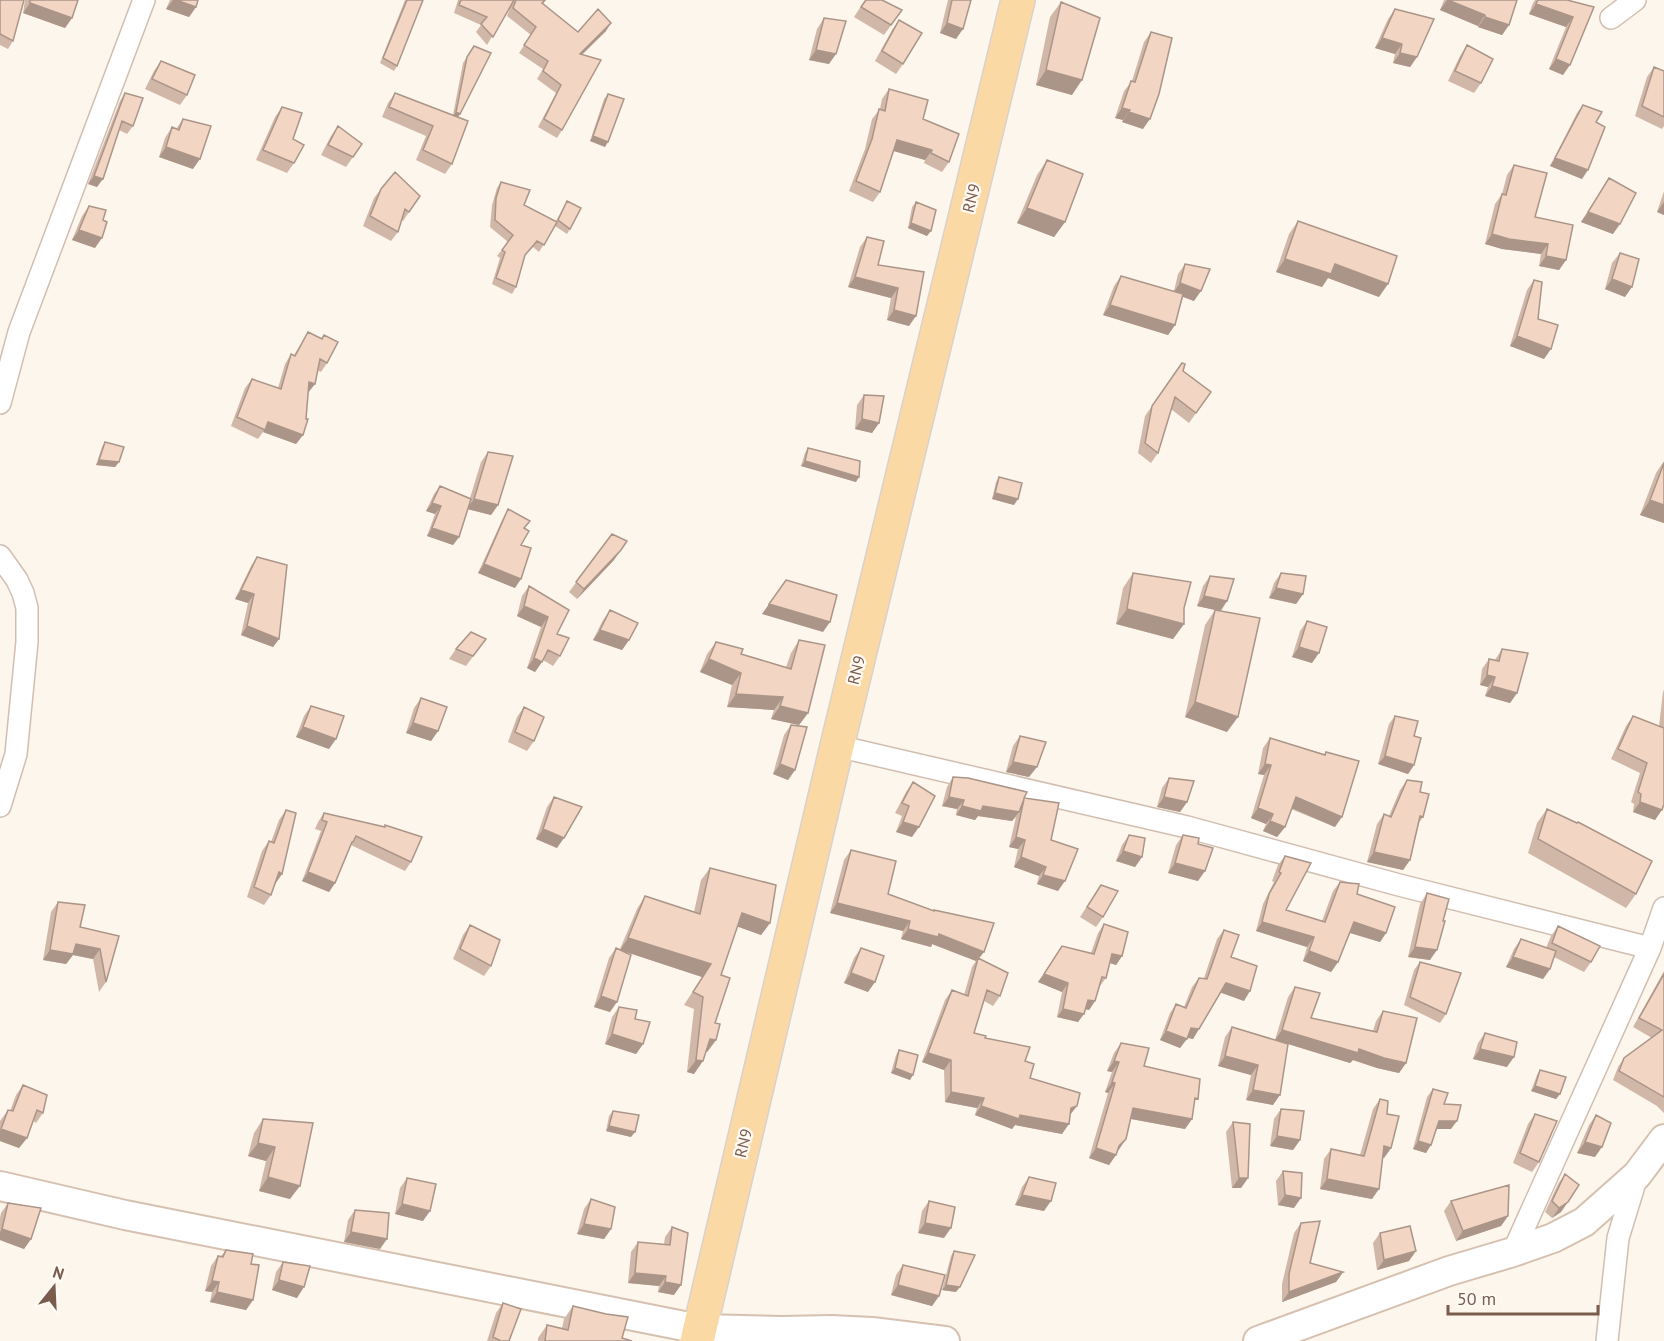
<svg xmlns="http://www.w3.org/2000/svg" width="1664" height="1341" viewBox="0 0 1664 1341" font-family="'PT Sans',sans-serif">
<style>
.lines{fill:none;stroke-linecap:round;stroke-linejoin:round}
.street-casing{stroke:#d1beb0;stroke-width:24}
.secondary-casing{stroke:#d6c0b0;stroke-width:32}
.primary-casing{stroke:#dad1cd;stroke-width:36}
.street{stroke:#fff;stroke-width:21}
.secondary{stroke:#fff;stroke-width:28}
.primary{stroke:#fbd9a5;stroke-width:33}
.wall{fill:#d1b7a8}
.shaded-wall{fill:#aa9588}
.building{fill:#f3d5c3;stroke:#aa9588;stroke-width:1.5}
.labels{text-anchor:middle;stroke-width:4.5;stroke-linejoin:round;paint-order:stroke}
.street-label{font-size:16px;fill:#7a5c4d;stroke:#fffaf3}
</style>
<rect width="100%" height="100%" fill="#fdf6ec"/>
<g class="lines">
<defs>
<path id="street" d="M1611 18 1635 0
M0 403 19 332 144 0
M0 556 17 580 23 593 27 608V642L16 754 0 806
M837 746 1187 827 1399 885 1650 948
M1513 1252 1650 948 1664 908
M1607 1341 1618 1238 1637 1176"/>
<path id="secondary" d="M0 1186 125 1215 699 1329 781 1331 832 1330 872 1332 945 1341
M1258 1341 1449 1271 1513 1252 1553 1238 1584 1222 1637 1175 1664 1139"/>
<path id="primary" d="M697 1341 837 746 1018 0"/>
</defs>
<!-- street casing -->
<use href="#street" class="street-casing"/>
<!-- secondary casing -->
<use href="#secondary" class="secondary-casing"/>
<!-- primary casing -->
<use href="#primary" class="primary-casing"/>
<!-- street -->
<use href="#street" class="street"/>
<!-- secondary -->
<use href="#secondary" class="secondary"/>
<!-- primary -->
<use href="#primary" class="primary"/>
</g>
<!-- wall -->
<path class="wall" d="M0 0 13 41 8 49 0 45Z
M25 0H78L72 18 65 28 23 13Z
M170 0H198L196 7 189 17 166 9Z
M405 0H423L397 66 394 71 380 63Z
M458 0H546L543 4 578 32 606 31 582 55 562 130 557 138 538 127 556 93 537 79 543 69 519 53 531 35 507 16 511 5 487 45 476 32 481 25 454 13Z
M865 0 902 10 884 35 854 17Z
M948 0H971L956 39 940 33Z
M1444 0H1517L1509 25 1502 35 1478 27V26L1440 10Z
M1535 0H1567L1594 7 1563 75 1549 69 1566 27 1529 14 1533 3Z
M1061 2 1072 95 1036 85 1050 17Z
M1395 9 1417 57 1410 67 1393 63 1395 54 1375 48 1388 19Z
M824 18 829 64 809 60 817 29Z
M899 20 903 64 896 74 875 61 892 30Z
M1151 32 1143 129 1122 122 1123 120 1115 118 1124 91 1132 81 1144 42Z
M1467 45 1481 83 1474 93 1448 81 1460 56Z
M474 46 460 114 458 117 452 164 445 174 416 160 426 136 382 117 388 103 395 93 453 115 463 63Z
M161 61 187 95 180 105 145 89 154 71Z
M1654 67 1664 71V126L1662 129 1635 116 1647 77Z
M889 89 923 119 949 162 942 172 924 163 925 160 894 151 880 192 873 202 849 191 865 149 872 119 880 109 882 99Z
M125 93 133 126 127 134 119 130 97 187 88 184 120 101Z
M608 94 605 147 590 141 604 99Z
M1583 105 1596 122 1582 179 1550 166 1577 113Z
M282 107 293 139 294 163 287 173 256 160 275 117Z
M183 119 193 169 159 157 165 138 172 127 176 129Z
M338 126 353 157 346 167 321 155 331 136Z
M1047 160 1065 222 1054 237 1017 223 1037 175Z
M1514 165 1535 217 1566 260 1559 270 1539 266 1541 254 1502 249 1485 244 1495 204 1502 194 1507 175Z
M1609 178 1613 234 1581 222Z
M501 182 524 205 556 221 567 201 570 229 567 234 555 226 539 252 533 247 524 257 516 287 512 294 492 284 500 258 497 256 508 242 490 227 492 205 497 188Z
M381 189 420 196 403 221 401 220 398 232 391 241 363 226 374 198Z
M1664 191V215L1657 212Z
M916 202 927 236 908 228 912 207Z
M89 206 95 248 72 240 82 216Z
M1298 221 1379 297 1328 278 1322 287 1276 272 1289 234Z
M867 237 878 265 924 272 909 326 887 320 891 298 848 287 860 247Z
M1620 253 1625 297 1605 289 1612 263Z
M1185 264 1194 301 1183 297 1175 325 1168 335 1103 315 1114 286 1121 276 1174 291 1178 274Z
M1534 280 1538 319 1544 359 1510 346 1527 290Z
M308 332 321 338 324 335 327 363 321 372 317 370 308 393 303 435 296 444 263 432 258 439 231 426 245 388 252 379 278 388 285 364 291 354 294 355Z
M1183 371 1211 392 1189 423 1171 409 1158 453 1151 463 1138 453 1145 416 1152 406Z
M864 395 879 423 872 433 855 429 857 405Z
M105 442 119 462 115 467 96 465 102 447Z
M808 448 856 482 801 466 805 453Z
M488 452 498 505 491 515 468 509 459 537 453 545 427 536 435 514 426 511 434 494 440 486 470 498 481 462Z
M1664 461V523L1640 515 1656 473Z
M999 477 1014 505 992 499 996 482Z
M508 509 530 521 525 528 521 545 515 588 478 573 503 518Z
M612 534 614 560 577 599 569 592Z
M257 557 279 639 273 647 241 635 248 603 235 599 251 566Z
M1133 573 1184 608V624L1173 639 1116 624 1123 588Z
M1281 573 1303 594 1296 604 1269 598 1274 583Z
M1210 576 1227 601 1221 611 1227 732 1185 717 1205 625 1215 610 1197 606 1203 586Z
M529 586 557 634 560 656 553 666 543 660 535 672 527 668 541 627 517 616 522 596Z
M610 610 629 640 622 650 593 640 603 620Z
M1307 621 1312 663 1292 657 1300 631Z
M486 639 466 666 449 659 456 649Z
M799 640 808 713 799 725 771 719 774 710 727 707 732 685 700 672 707 654 716 642 741 654 786 667 791 653Z
M1502 649 1517 693 1510 703 1485 696 1488 687 1480 685 1482 669 1489 659 1495 660Z
M1664 690V804L1655 820 1633 812 1634 804 1631 802 1640 773 1611 759 1626 726 1633 716 1659 726 1663 692Z
M421 698 438 731 431 741 406 733 414 708Z
M311 706 329 749 296 737 304 716Z
M524 707 534 741 527 751 508 742 517 717Z
M1395 716 1414 736V765L1408 774 1378 764 1389 724Z
M791 725 795 770 788 780 773 774 784 735Z
M1020 736 1029 777 1006 772 1013 746Z
M1270 738 1324 754 1326 752 1335 827 1291 809 1285 827 1277 837 1263 831 1266 824 1251 818 1264 775 1258 774 1263 748Z
M953 777 1024 798 1051 840 1058 891 1037 884 1039 876 1014 867 1018 849 1009 847 1016 817 1012 821 978 816 975 820 956 815 957 809 942 806 947 787Z
M1169 778 1187 802 1180 812 1157 807 1162 788Z
M1407 780 1420 792 1423 817 1419 823 1410 860 1403 870 1367 862 1377 824 1384 814 1389 816 1400 790Z
M913 782 912 837 896 832 902 816 895 813 906 792Z
M554 797 557 848 536 839 547 807Z
M1547 809 1636 894 1626 908 1528 853 1537 823Z
M286 810 282 874 275 884 271 895 264 905 247 897 262 851 269 841 271 842 279 820Z
M324 813 411 862 405 871 351 845 335 883 329 892 302 881 321 831 315 829 318 822Z
M1129 835 1142 857 1135 867 1116 861 1122 845Z
M1183 835 1198 844V881L1168 873 1176 845Z
M851 850 888 894 979 959 1000 996 993 1006 984 1001 974 1033 985 1038 1025 1061 1030 1078 1070 1115 1062 1134 1015 1125 1012 1129 975 1115 977 1108 945 1102 944 1070 922 1062 945 1000 952 990 964 995 972 967 976 961 932 944 931 947 901 939 903 931 830 913 844 860Z
M1285 856 1286 910 1322 921 1333 891 1340 882 1357 894 1386 933 1380 942 1350 933 1338 962 1331 972 1303 961 1307 947 1256 931 1263 904 1274 882 1272 881 1278 865Z
M710 868 770 923 761 935 737 926 721 975 715 1023 716 1040 707 1052H706L694 1074 687 1072 694 1009 684 1005 702 977 626 952 610 1012 594 1007 609 958 616 948 620 949 637 909 645 896 694 912 701 880Z
M1101 885 1103 917 1096 927 1080 917Z
M1427 893 1443 921 1430 960 1408 957 1420 904Z
M58 902 80 927 119 936 106 982 99 992 93 959 73 955 66 964 43 960 51 912Z
M1104 924 1122 956 1116 965 1110 963 1106 978 1100 986 1095 1001 1089 1010 1085 1009 1078 1022 1057 1017 1062 992 1038 982 1056 955 1091 953 1098 933Z
M470 925 491 966 484 976 453 959 463 935Z
M1558 926 1591 962 1584 972 1554 957 1550 969 1543 979 1506 967 1514 949 1521 939 1546 948 1551 936Z
M1224 930 1244 1001 1220 992 1193 1039 1187 1038 1180 1048 1160 1040 1170 1013 1176 1004 1184 1007 1192 987 1199 978H1204L1217 939Z
M861 948 868 992 844 983 854 958Z
M1420 962 1446 1014 1440 1023 1404 1005 1414 970Z
M1664 971V1113L1657 1106 1613 1080 1618 1067 1624 1058 1652 1038 1633 1027Z
M1295 987 1311 1018 1373 1031 1376 1021 1383 1011 1406 1063 1399 1073 1377 1068 1353 1060 1350 1063 1288 1044 1273 1105 1246 1100 1251 1075 1218 1066 1225 1037 1232 1027 1275 1040 1288 997Z
M619 1007 635 1019 643 1044 636 1054 605 1044 612 1017Z
M1485 1033 1507 1067 1473 1059 1478 1043Z
M1121 1043 1144 1066 1194 1104 1192 1119 1185 1129 1131 1119 1126 1139 1109 1165 1089 1158 1108 1093 1105 1092 1112 1072 1107 1071 1114 1053Z
M899 1050 910 1080 891 1073 896 1055Z
M1540 1070 1560 1094 1556 1099 1531 1091 1537 1075Z
M23 1085 43 1113 36 1123 33 1121 27 1138 19 1148 0 1141V1121L8 1110 10 1111 16 1095Z
M1433 1089 1444 1104 1451 1129H1436L1426 1153 1413 1149 1427 1097Z
M1380 1099 1387 1114 1391 1148 1384 1158 1382 1157 1372 1199 1320 1189 1324 1159 1331 1149 1360 1155 1373 1109Z
M1281 1109 1300 1140 1293 1150 1270 1146 1274 1119Z
M613 1111 631 1137 606 1131 609 1116Z
M1535 1114 1539 1162 1532 1172 1513 1163 1528 1124Z
M1596 1115 1595 1157 1577 1153 1589 1125Z
M263 1119 313 1123 290 1199 259 1191 266 1161 248 1156 254 1133Z
M1233 1122 1248 1178 1241 1188H1232L1226 1132Z
M1283 1171 1294 1208 1278 1205 1276 1181Z
M1565 1174 1561 1212 1552 1218 1545 1212 1558 1184Z
M1029 1177 1044 1211 1015 1205 1022 1187Z
M407 1178 423 1221 395 1214 400 1188Z
M591 1199 611 1229 604 1239 577 1234 584 1209Z
M929 1201 944 1238 918 1233 922 1211Z
M1451 1201 1508 1216 1501 1226 1456 1241 1444 1211Z
M8 1203 31 1239 24 1249 0 1240V1218L1 1213Z
M355 1210 380 1249 344 1242 348 1220Z
M1301 1223 1310 1263 1343 1272 1336 1282 1282 1302V1284L1294 1233Z
M672 1227 674 1295 658 1292 659 1286 628 1283 631 1252 638 1242 664 1244 665 1237Z
M1380 1233 1409 1261 1377 1270 1373 1243Z
M226 1250 251 1264 253 1300 246 1310 210 1302 212 1292 205 1291 211 1266 218 1256H221Z
M954 1251 956 1292 942 1290 951 1256Z
M283 1262 297 1298 272 1290 276 1272Z
M903 1265 939 1296 932 1306 891 1295 896 1275Z
M503 1303 509 1341H487L496 1313Z
M573 1306 622 1338 632 1341H538V1338L547 1325 562 1328 564 1319Z"/>
<!-- shaded-wall -->
<path class="shaded-wall" d="M173 0H176L196 7 189 17 166 9Z
M1447 0H1448L1485 15 1478 26 1440 10Z
M30 3 72 18 65 28 23 13Z
M1536 4 1573 17 1566 27 1529 14Z
M1485 17 1509 25 1502 35 1478 27Z
M611 23 606 31 574 62 580 54Z
M947 23 963 29 956 39 940 33Z
M1382 38 1402 44 1395 54 1375 48Z
M816 50 836 54 829 64 809 60Z
M1400 53 1417 57 1410 67 1393 63Z
M1556 59 1570 65 1563 75 1549 69Z
M1046 70 1082 80 1072 95 1036 85Z
M1122 108 1130 110 1123 120 1115 118Z
M456 112 460 114 457 119 452 117Z
M1129 112 1150 119 1143 129 1122 122Z
M593 136 608 142 605 147 590 141Z
M897 140 932 150 925 160 890 150Z
M166 147 200 159 193 169 159 157Z
M1555 158 1588 170 1582 179 1550 166Z
M94 176 103 179 97 187 88 184Z
M1664 202V215L1657 212Z
M1027 208 1065 222 1054 237 1017 223Z
M1588 212 1620 224 1613 234 1581 222Z
M911 223 931 231 927 236 908 228Z
M79 230 102 238 95 248 72 240Z
M1492 234 1548 244 1541 254 1502 249 1485 244Z
M1546 256 1566 260 1559 270 1539 266Z
M1285 259 1335 264 1388 284 1379 297 1328 278 1322 287 1276 272Z
M855 277 898 288 891 298 848 287Z
M1612 279 1632 287 1625 297 1605 289Z
M1180 283 1201 291 1194 301 1173 293Z
M1110 305 1175 325 1168 335 1103 315Z
M894 310 916 316 909 326 887 320Z
M1517 336 1551 349 1544 359 1510 346Z
M309 382 315 384 308 393Z
M862 419 879 423 872 433 855 429Z
M268 422 303 435 296 444 263 432Z
M99 460 119 462 115 467 96 465Z
M805 461 859 477 856 482 801 466Z
M995 493 1018 499 1014 505 992 499Z
M474 499 498 505 491 515 467 509Z
M1650 500 1664 505V523L1640 515Z
M432 503 441 506 435 514 426 511Z
M432 528 459 537 453 545 427 536Z
M621 550 614 560 577 599 584 589Z
M484 564 521 579 515 588 478 573Z
M1276 588 1303 594 1296 604 1269 598Z
M241 590 254 594 248 603 235 599Z
M1204 596 1227 601 1220 611 1197 606Z
M769 604 830 622 823 632 762 614Z
M524 606 548 617 541 627 517 616Z
M1127 609 1184 624 1173 639 1116 624Z
M247 626 279 639 273 647 241 635Z
M600 630 629 640 622 650 593 640Z
M1299 647 1319 653 1312 663 1292 657Z
M534 658 542 662 535 672 527 668Z
M709 659 741 673 732 685 700 672Z
M1487 675 1495 677 1488 687 1480 685Z
M1492 686 1517 693 1510 703 1485 696Z
M736 694 783 697 774 710 727 707Z
M1195 702 1238 717 1227 732 1185 717Z
M780 706 808 713 799 725 771 719Z
M413 723 438 731 431 741 406 733Z
M303 727 336 739 329 749 296 737Z
M1385 756 1414 765 1408 774 1378 764Z
M1013 762 1037 767 1029 777 1006 772Z
M780 764 795 770 788 780 773 774Z
M1265 764 1271 765 1264 775 1258 774Z
M949 797 964 800 957 809 942 806Z
M1164 797 1187 802 1180 812 1157 807Z
M1296 797 1342 817 1335 827 1289 807Z
M1640 802 1662 810 1655 820 1633 812Z
M962 806H983L1019 812 1012 821 978 816 975 820 956 815Z
M1258 808 1273 814 1266 824 1251 818Z
M1270 821 1285 827 1277 837 1263 831Z
M903 822 919 827 912 837 896 832Z
M543 829 564 838 557 848 536 839Z
M1016 837 1025 840 1018 849 1009 847Z
M1123 851 1142 857 1135 867 1116 861Z
M1374 852 1410 860 1403 870 1367 862Z
M1021 857 1046 867 1039 876 1014 867Z
M1175 863 1205 871 1198 881 1168 873Z
M279 872 282 874 275 884Z
M308 872 335 883 329 892 302 881Z
M1043 875 1065 881 1058 891 1037 884Z
M837 903 910 921 903 931 830 913Z
M742 913 770 923 761 935 733 925Z
M1262 922 1314 937 1307 947 1256 931Z
M1354 922 1386 933 1380 942 1347 932Z
M908 929 939 934 984 952 977 961 978 958 976 961 932 944 931 947 901 939Z
M628 938 711 964 702 977 620 950Z
M76 944 100 949 93 959 73 955 66 964 43 960 50 950Z
M1415 947 1437 950 1430 960 1408 957Z
M1309 951 1338 962 1331 972 1303 961Z
M1112 954 1122 956 1116 965 1107 962Z
M1513 957 1550 969 1543 979 1506 967Z
M851 973 875 982 868 992 844 983Z
M1044 974 1068 983 1062 992 1038 982Z
M1226 983 1250 991 1244 1001 1219 992Z
M601 996 617 1002 610 1012 594 1007Z
M1088 1000 1095 1001 1089 1010 1082 1008Z
M1063 1009 1084 1014 1078 1022 1057 1017Z
M1191 1028 1199 1029 1193 1039 1185 1037Z
M1282 1030 1359 1049 1406 1063 1399 1073 1377 1068 1353 1060 1350 1063 1275 1040Z
M1166 1031 1187 1039 1180 1048 1160 1040Z
M612 1034 643 1044 636 1054 605 1044Z
M710 1039 716 1040 707 1052 702 1051Z
M1480 1049 1514 1057 1507 1067 1473 1059Z
M928 1053 951 1060 944 1070 922 1062Z
M1225 1056 1258 1065 1251 1075 1218 1066Z
M696 1060 703 1061 694 1074 687 1072Z
M1114 1061 1119 1062 1112 1072 1107 1071Z
M895 1068 913 1075 910 1080 891 1073Z
M1112 1082 1115 1083 1108 1093 1105 1092Z
M1535 1086 1560 1094 1556 1099 1531 1091Z
M1253 1090 1280 1095 1273 1105 1246 1100Z
M951 1092 984 1098 977 1108 945 1102Z
M981 1106 1020 1115 1069 1124 1062 1134 1015 1125 1012 1129 975 1115Z
M1077 1106 1070 1115 1071 1108Z
M1133 1108 1192 1119 1185 1129 1126 1118Z
M1439 1121H1457L1451 1129H1433Z
M609 1126 635 1132 631 1137 606 1131Z
M1 1129 27 1138 19 1148 0 1141V1131Z
M1277 1136 1300 1140 1293 1150 1270 1146Z
M1126 1139 1119 1149 1114 1154 1116 1155 1109 1165 1089 1158 1096 1148 1119 1146Z
M1418 1141 1431 1145 1426 1153 1413 1149Z
M1585 1142 1602 1147 1595 1157 1577 1153Z
M258 1143 275 1147 266 1161 248 1156Z
M1384 1146 1391 1148 1384 1158 1377 1156Z
M268 1177 300 1186 290 1199 259 1191Z
M1239 1178H1248L1241 1188H1232Z
M1327 1179 1379 1189 1372 1199 1320 1189Z
M1022 1195 1051 1201 1044 1211 1015 1205Z
M1285 1195 1301 1198 1294 1208 1278 1205Z
M1568 1202 1561 1212 1552 1218 1559 1208Z
M402 1204 430 1211 423 1221 395 1214Z
M1508 1216 1501 1226 1456 1241 1463 1231Z
M925 1223 951 1228 944 1238 918 1233Z
M584 1224 611 1229 604 1239 577 1234Z
M2 1229 31 1239 24 1249 0 1240V1232Z
M351 1232 387 1239 380 1249 344 1242Z
M1416 1251 1409 1261 1377 1270 1384 1260Z
M1343 1272 1336 1282 1282 1302 1289 1292Z
M635 1273 666 1276 659 1286 628 1283Z
M279 1280 304 1287 297 1298 272 1290Z
M212 1281 219 1282 212 1292 205 1291Z
M665 1282 681 1285 674 1295 658 1292Z
M898 1285 939 1296 932 1306 891 1295Z
M946 1285 960 1287 956 1292 942 1290Z
M217 1292 253 1300 246 1310 210 1302Z"/>
<!-- building -->
<path class="building" d="M0 0H24L13 41 0 34Z
M30 0H78L72 18 30 3Z
M176 0H198L196 7Z
M407 0H423L397 66 383 58Z
M461 0H514L493 37 481 24 487 17 459 5Z
M516 0H545L542 3 578 32 598 9 611 23 580 54 601 60 562 130 544 119 561 85 543 71 548 61 524 45 536 27 513 8Z
M866 0H882L902 10 891 25 861 7Z
M952 0H971L963 29 947 23Z
M1448 0H1517L1509 25 1485 17V15Z
M1538 0H1567L1594 7 1570 65 1556 59 1573 17 1536 4Z
M1061 2 1100 18 1082 80 1046 70Z
M1395 9 1434 19 1417 57 1400 53 1402 44 1382 38Z
M824 18 846 21 836 54 816 50Z
M899 20 922 33 903 64 882 51Z
M1151 32 1172 38 1159 94 1150 119 1129 112 1130 110 1122 108 1131 81 1135 82Z
M1467 45 1493 59 1481 83 1455 71Z
M474 46 491 53 460 114 456 112 467 57Z
M161 61 195 75 187 95 152 79Z
M1654 67 1664 71V117L1642 106Z
M889 89 928 100 923 119 959 134 949 162 931 153 932 150 897 140 880 192 856 181 872 139 879 109 885 111Z
M125 93 143 98 133 126 122 121 103 179 94 176Z
M395 93 468 121 452 164 423 150 433 126 389 107Z
M608 94 624 99 608 142 593 136Z
M1583 105 1602 112 1596 122 1605 127 1588 170 1555 158Z
M282 107 302 113 293 139 304 145 294 163 263 150Z
M183 119 211 126 200 159 166 147 172 127 179 130Z
M338 126 362 144 353 157 328 145Z
M1047 160 1083 174 1065 222 1027 208Z
M1514 165 1547 173 1535 217 1573 225 1566 260 1546 256 1548 244 1509 239 1492 234 1502 194 1506 195Z
M395 172 420 196 409 212 405 209 398 232 370 216 381 189Z
M1609 178 1636 193 1620 224 1588 212Z
M501 182 530 190 524 205 557 222 544 245 537 241 525 255 516 287 496 278 505 252 502 250 513 235 495 220 496 198Z
M567 201 581 208 570 229 558 220Z
M916 202 936 210 931 231 911 223Z
M89 206 106 210 103 220 107 222 102 238 79 230Z
M1298 221 1397 256 1388 284 1335 264 1331 274 1285 259Z
M867 237 884 241 878 265 924 272 916 316 894 310 898 288 855 277Z
M1620 253 1639 259 1632 287 1612 279Z
M1185 264 1210 269 1201 291 1180 283Z
M1121 276 1183 294 1175 325 1110 305Z
M1534 280 1542 282 1538 319 1558 325 1551 349 1517 336Z
M308 332 322 339 324 335 338 342 327 363 320 359 315 384 309 382 306 419H308L303 435 268 422 265 430 237 417 252 379 281 389 291 354 295 356Z
M1182 363 1185 364 1183 371 1211 392 1196 413 1175 397 1158 453 1145 443 1152 406Z
M864 395 884 396 879 423 862 419Z
M105 442 124 447 119 462 99 460Z
M808 448 860 461 859 477 805 461Z
M488 452 513 456 498 505 474 499Z
M1664 463V505L1650 500Z
M999 477 1022 483 1018 499 995 493Z
M440 486 471 499 459 537 432 528 441 506 432 503Z
M508 509 530 521 524 528 529 531 521 545 531 548 521 579 484 564Z
M612 534 627 541 621 550 584 589 576 582Z
M257 557 287 565 279 639 247 626 254 594 241 590Z
M1133 573 1191 582 1184 608V624L1127 609Z
M1281 573 1306 576 1303 594 1276 588Z
M1210 576 1234 579 1227 601 1204 596Z
M786 580 837 595 830 622 769 604Z
M529 586 569 610 557 634 569 638 560 656 548 650 542 662 534 658 548 617 524 606Z
M610 610 638 623 629 640 600 630Z
M1215 610 1260 618 1238 717 1195 702Z
M1307 621 1327 627 1319 653 1299 647Z
M471 632 486 639 473 656 456 649Z
M799 640 825 645 808 713 780 706 783 697 736 694 741 673 709 659 716 642 743 649 741 654 791 669Z
M1502 649 1528 653 1517 693 1492 686 1495 677 1487 675 1489 659 1499 661Z
M421 698 447 707 438 731 413 723Z
M311 706 344 716 336 739 303 727Z
M524 707 544 717 534 741 515 732Z
M1395 716 1418 721 1414 736 1421 738 1414 765 1385 756Z
M1633 716 1664 728V804L1662 810 1640 802 1641 794 1638 792 1647 763 1618 749Z
M791 725 807 727 795 770 780 764Z
M1020 736 1046 742 1037 767 1013 762Z
M1270 738 1325 755 1326 752 1359 761 1342 817 1296 797 1285 827 1270 821 1273 814 1258 808 1271 765 1265 764Z
M953 777 968 778 1027 792 1024 798 1059 803 1051 840 1078 849 1065 881 1043 875 1046 867 1021 857 1025 840 1016 837 1024 799 1019 812 983 806 981 811 962 806 964 800 949 797Z
M1169 778 1194 781 1187 802 1164 797Z
M1407 780 1422 782 1420 792 1429 794 1423 817 1420 816 1410 860 1374 852 1384 814 1391 817Z
M913 782 935 796 919 827 903 822 909 806 902 803Z
M554 797 582 807 564 838 543 829Z
M1547 809 1577 823 1578 822 1652 861 1636 894 1538 839Z
M286 810 296 813 282 874 279 872 271 895 254 887 269 841 274 843Z
M324 813 385 827V825L422 837 411 862 356 836 353 842H352L335 883 308 872 327 822 322 820Z
M1129 835 1145 838 1142 857 1123 851Z
M1183 835 1199 838 1198 844 1213 848 1205 871 1175 863Z
M851 850 896 861 888 894 934 911V910L994 923 984 952 939 934 938 937 908 929 910 921 837 903Z
M1285 856 1311 863 1286 910 1325 922 1340 882 1359 884 1357 894 1395 907 1386 933 1354 922 1338 962 1309 951 1314 937 1262 922 1269 894 1281 873 1279 872Z
M710 868 776 885 770 923 742 913 721 975 730 978 715 1023 720 1024 716 1040 710 1039 703 1061 696 1060 703 997 693 992 711 964 628 938 645 896 700 914Z
M1101 885 1118 891 1103 917 1087 907Z
M1427 893 1449 899 1443 921H1445L1437 950 1415 947Z
M58 902 85 905 80 927 119 936 106 982 100 949 76 944 73 954 50 950Z
M1104 924 1128 932 1122 956 1112 954 1106 978 1102 977 1095 1001 1088 1000 1084 1014 1063 1009 1068 983 1044 974 1062 946 1094 954Z
M470 925 500 940 491 966 460 949Z
M1558 926 1600 946 1591 962 1552 943Z
M1224 930 1239 935 1231 957 1257 966 1250 991 1226 983 1199 1029 1191 1028 1187 1039 1166 1031 1176 1004 1186 1008 1199 978 1207 979Z
M1521 939 1556 951 1550 969 1513 957Z
M616 948 631 955 617 1002 601 996Z
M861 948 884 956 875 982 851 973Z
M978 958 1008 973 1000 996 987 990 974 1033 986 1036 985 1038 1030 1047 1025 1061 1034 1064 1030 1078 1080 1093 1077 1106 1071 1108 1069 1124 1020 1115 1019 1119 981 1106 984 1098 951 1092V1060L928 1053 952 990 968 996Z
M1420 962 1461 973 1446 1014 1410 997Z
M1664 974V1097L1619 1071 1624 1058 1662 1030 1639 1018Z
M1295 987 1320 993 1311 1018 1377 1032 1383 1011 1417 1018 1406 1063 1384 1058 1359 1049 1358 1053 1282 1030Z
M619 1007 637 1010 635 1019 650 1022 643 1044 612 1034Z
M1232 1027 1288 1044 1280 1095 1253 1090 1258 1065 1225 1056Z
M1485 1033 1517 1042 1514 1057 1480 1049Z
M1121 1043 1149 1048 1144 1066 1200 1079 1198 1099 1195 1098 1192 1119 1133 1108 1126 1139 1119 1146 1116 1155 1096 1148 1115 1083 1112 1082 1119 1062 1114 1061Z
M899 1050 918 1055 913 1075 895 1068Z
M1540 1070 1566 1077 1560 1094 1535 1086Z
M23 1085 47 1095 43 1113 37 1110 27 1138 1 1129 8 1110 13 1111Z
M1433 1089 1448 1093 1444 1104 1461 1105 1457 1121H1439L1431 1145 1418 1141Z
M1380 1099 1388 1101 1387 1114 1399 1116 1391 1148 1384 1146 1379 1189 1327 1179 1331 1149 1364 1156Z
M1281 1109 1304 1111 1300 1140 1277 1136Z
M613 1111 639 1115 635 1132 609 1126Z
M1535 1114 1557 1121 1539 1162 1520 1153Z
M1596 1115 1611 1123 1602 1147 1585 1142Z
M263 1119 313 1123 300 1186 268 1177 275 1147 258 1143Z
M1233 1122 1250 1124 1248 1178H1239Z
M1283 1171 1302 1173 1301 1198 1285 1195Z
M1565 1174 1579 1185 1568 1202 1559 1208 1552 1201Z
M1029 1177 1056 1183 1051 1201 1022 1195Z
M407 1178 436 1184 430 1211 402 1204Z
M1509 1185 1508 1216 1463 1231 1451 1201Z
M591 1199 615 1207 611 1229 584 1224Z
M929 1201 955 1207 951 1228 925 1223Z
M8 1203 41 1208 31 1239 2 1229Z
M355 1210 389 1213 387 1239 351 1232Z
M1320 1221 1310 1263 1343 1272 1289 1292V1274L1301 1223Z
M1410 1226 1416 1251 1384 1260 1380 1233Z
M672 1227 688 1233 681 1285 665 1282 666 1276 635 1273 638 1242 670 1245Z
M226 1250 253 1254 251 1264 259 1265 253 1300 217 1292 219 1282 212 1281 218 1256 223 1257Z
M954 1251 975 1255 960 1287 946 1285Z
M283 1262 310 1266 304 1287 279 1280Z
M903 1265 945 1275 939 1296 898 1285Z
M503 1303 521 1309 509 1341H501L493 1337Z
M573 1306 606 1314 628 1317 622 1338 632 1341H545L547 1325 568 1330Z"/>
<g class="labels">
<!-- street labels -->
<g class="street-label">
<text transform="translate(971 198) rotate(-76)" y="6">RN9</text>
<text transform="translate(856 670) rotate(-76)" y="6">RN9</text>
<text transform="translate(743 1143) rotate(-77)" y="6">RN9</text>
</g>
</g>
<!-- north arrow -->
<g transform="translate(54 1287) rotate(18)" stroke="#fffaf3" stroke-width="4.5" paint-order="stroke">
<path d="M0-4.5L10 22L0 15L-10 22Z" fill="#7a5c4d"/>
<text y="-9" font-size="16" font-weight="bold" text-anchor="middle" fill="#7a5c4d">N</text>
</g>
<!-- scale -->
<path d="M1448 1305v9h150v-9" fill="none" stroke="#7a5c4d" stroke-width="3"/>
<text x="1457" y="1305" font-size="18" fill="#7a5c4d" stroke="#fffaf3" stroke-width="4.5" paint-order="stroke">50 m</text>
</svg>
